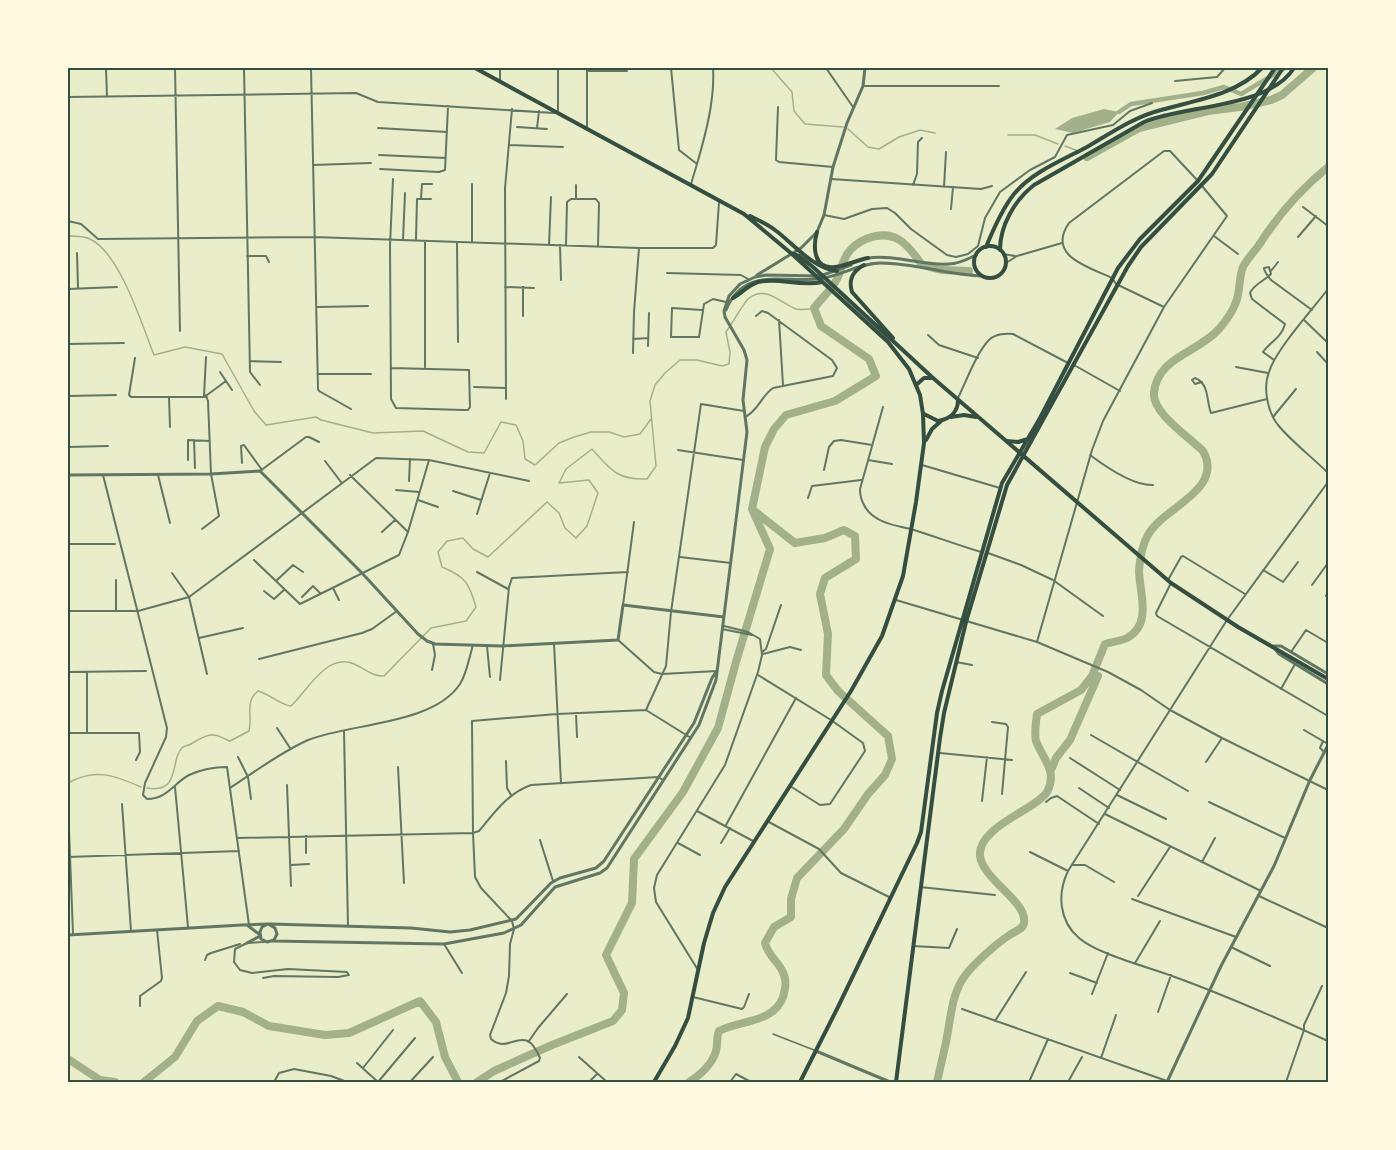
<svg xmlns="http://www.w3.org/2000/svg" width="1396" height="1150" viewBox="0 0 1396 1150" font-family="'Zilla Slab',serif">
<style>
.water{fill:#a3b18a}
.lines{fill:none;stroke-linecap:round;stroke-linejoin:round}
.stream{stroke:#a3b18a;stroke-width:1.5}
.canal{stroke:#a3b18a;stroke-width:4.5}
.river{stroke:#a3b18a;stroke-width:8}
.service{stroke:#617663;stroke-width:1.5}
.minor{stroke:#617663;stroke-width:2}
.tertiary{stroke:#617663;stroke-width:3}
.secondary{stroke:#344e41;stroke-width:4}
.trunk{stroke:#344e41;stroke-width:4}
.neatline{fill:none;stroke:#344e41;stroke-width:2}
</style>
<rect width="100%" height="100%" fill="#e9edc9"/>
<!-- water -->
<path class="water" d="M1104 109 1119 112 1110 122 1073 133 1055 129 1072 118Z"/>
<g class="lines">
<!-- stream -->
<path class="stream" d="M771 68 792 92 794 111 805 124 843 127
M848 129 868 147 879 149 899 137 920 130 935 133
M1008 135H1035L1058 144
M1065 146 1078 151
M68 236C74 236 85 236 90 239 120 253 142 325 154 355L185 347 222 354 254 411 266 425 316 417 321 420 373 433 423 431 468 452 484 453 501 422 516 425 523 441 525 459 535 465 559 443 574 437 591 432H609L624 437 640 434 651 419
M68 783C95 768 114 775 141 787
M147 788C182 794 169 759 183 747 185 746 189 745 191 744 199 740 203 735 213 735 219 735 224 739 230 741L249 731C253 716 244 702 258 691 270 694 278 704 291 706 307 691 327 652 354 664 364 668 373 677 384 676L431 628 466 621 476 607C469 583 466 577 442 567L438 552 447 541 463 538 473 549 488 557 547 502 559 513 565 528 576 538 587 526 598 493 589 480 559 483 566 469 592 449C611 470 617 480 647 479L656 466 650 401 655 385 665 373 680 360H697L722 366 729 364 730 352 726 332C732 324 743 304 748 299 765 284 780 303 796 309 800 310 805 309 810 309"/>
<!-- canal -->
<path class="canal" d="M1119 112 1131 104 1203 93 1224 87 1241 94 1285 68"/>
<!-- river -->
<path class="river" d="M1087 157 1139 128 1208 111 1240 107 1271 100 1282 95 1313 68
M1052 768 1056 758 1070 740 1098 676
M68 1059 100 1080 115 1082
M144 1082 175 1057 197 1021 218 1006 243 1012 269 1026 325 1035 349 1033 420 1001 436 1022 445 1057 458 1082
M477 1082 494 1071 552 1045 613 1021 622 1010 624 993 606 955 632 903 634 859 683 792 718 728 736 662 770 549 752 509 765 447 774 429 786 415 835 401 876 376 869 359 821 326 814 308C821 299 832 289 837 279 841 271 842 261 848 253 852 247 859 242 866 239 894 228 907 243 922 265L941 270 969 271
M689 1082C700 1075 712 1065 716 1051 718 1044 716 1038 719 1031 740 1020 774 1023 783 997 785 989 787 983 784 975 780 962 769 958 765 943L774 927 791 917V899L797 878 844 829 868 794 885 775 892 759 888 736 838 691 826 675 828 634 820 594 825 578 856 559 855 536 844 530 825 538 795 543 753 510
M937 1082C940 1069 943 1056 946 1042 951 1019 951 992 967 973 977 961 997 943 1011 934 1016 931 1023 929 1024 923 1028 902 983 880 980 856 977 827 1037 809 1047 792 1058 772 1043 759 1036 741 1034 733 1036 722 1037 714L1081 690 1092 676 1105 644C1112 642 1121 641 1127 638 1153 624 1139 592 1139 570 1140 558 1142 545 1148 535 1162 508 1225 490 1203 451 1189 437 1152 413 1154 393 1157 357 1198 353 1219 329 1229 317 1237 306 1239 289 1240 281 1240 275 1243 267 1247 259 1254 252 1259 245 1278 215 1301 189 1328 167"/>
<!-- service -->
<path class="service" d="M773 1034 814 1050"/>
<!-- minor -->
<path class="minor" d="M106 68 107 97
M175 68 180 331
M244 68 250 372 260 385
M311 68 318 389 319 391 351 409
M500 68V82
M558 68V113
M587 68V129
M671 68 679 150 697 164C706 133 715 99 713 68
M826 68 853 107
M864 68H994
M588 71H627
M1175 81 1217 77 1225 68
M863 86H999
M68 97 356 93 378 102 554 113
M778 107 776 160 779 162 833 167
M517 127 547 129
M378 128 447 132
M537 128 539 111
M509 145 563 147
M379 155 446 158
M313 165 371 163
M380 169 439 172 445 170 448 106
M831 179 981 189 992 186
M691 184 697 164
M576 185V199
M913 185 917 174 918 142 922 138
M944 187 946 152
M421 198 422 184H432
M1303 207 1328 226
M951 209 953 187
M824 215 844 219 872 209 887 208 895 213 911 229 947 255 956 257 968 254 978 246 985 218 1000 192 1030 170 1055 157 1067 135 1113 125 1130 111 1152 103
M68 221 81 224 98 239 314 237 639 248H713L716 245 719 202
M1214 236 1238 254
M1298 237 1316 216
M416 239 417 199H431
M403 240 405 193
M425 241V367
M457 242 458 342
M472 242V184
M549 245 551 197
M560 245 561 280
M566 245 567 202 571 199H596L599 203 598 246
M77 253 78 288
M1003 254 1015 256
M247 256H266L269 262
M1006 263 1017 256 1062 243
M1271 271 1278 262
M667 273 741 275 748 279
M505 287 534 288
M523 287V316
M68 289 117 287
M1328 289C1313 309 1276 349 1269 372 1263 387 1267 411 1278 425 1292 442 1312 457 1328 473
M317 307 368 306
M1164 307 1116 284 1112 278C1089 267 1046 256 1069 223L1164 151H1170L1198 181
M702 310 672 308 671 337H699L704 304 713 299 726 302
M779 320 783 385
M1304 320 1328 343
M928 335 939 345 978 358
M633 339 648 338
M68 344 124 343
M648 346 649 313
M1317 352 1328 364
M633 353 634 312 639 248
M135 358 129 395 131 397H206V395L208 401 211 474 219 516 202 529
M1274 360 1263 352C1270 342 1282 337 1285 324L1252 299 1250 293C1254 284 1264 281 1271 274L1269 267 1264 268C1264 272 1268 276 1271 280L1312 310
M250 361 281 362
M1074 365 1120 391
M1236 367 1268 373
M391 368 469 370 470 407 468 410H464L396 408 391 399 390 245 393 179
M220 372 232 390
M318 374H371
M1202 382 1195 384 1192 380 1195 378C1210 384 1206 401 1211 413L1267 399
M474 387 506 388
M207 395 226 381
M68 396 116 395
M204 396 206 357
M169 397 170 427
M958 398C966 382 977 351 990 339 996 334 1006 333 1013 334L1068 363
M506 399 505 188 512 109
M883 407 860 489C860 502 867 513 878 519 889 526 902 526 914 530 936 537 958 545 981 552
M745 417C758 411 762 395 773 388L833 376 837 368 832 360 768 313 762 311 756 316
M1273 417 1296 389
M194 440 195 468
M68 447 108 446
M678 450 743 460
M1090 455C1106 467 1133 486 1153 485
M188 460V440L210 441
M868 460 892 464
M325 461 341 482
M242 463 241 446 244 445 262 470
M922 465 1000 488
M824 470 829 447 834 441 841 440 872 445
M260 471 306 437H309L319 442
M103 475 167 728 166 737 145 783 143 795 147 799C167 799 174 783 189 775 200 770 215 767 227 767L249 925
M158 475 170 523
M350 475 408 532
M409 481 410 459
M1328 482 1227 620 1068 871C1057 894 1059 921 1079 938 1097 954 1148 967 1172 976 1225 995 1277 1018 1328 1041
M396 490 419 492
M453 491 481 500
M808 498 812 486 861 480
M418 500 438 507
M477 514 490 473
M382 532 395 520
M68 544H115
M988 553 1021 565 1053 580 1103 616
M680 557 731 563
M254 560 300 604 399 555 408 532 429 460
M1263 570 1283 582 1298 562
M477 572 508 589
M172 573 189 597 207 674
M116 580V610
M1168 580 1181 557 1183 556 1245 594
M276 581 293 565 303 572
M1171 583 1156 613 1157 616 1328 716
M1312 585 1328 563
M333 588 339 600
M264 591 274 599 284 590
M1326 596 1328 592
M302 597 313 586 321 594
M896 600 1037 642 1108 672 1141 690 1170 710 1222 738 1328 790
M623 605 634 522
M68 611H138L189 597 376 458 429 460 529 481
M722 629 752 635
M199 638 243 628
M618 640 654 672 662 674 717 671
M1037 642 1092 450 1103 421 1164 307 1227 216 1202 186
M554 643 561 783
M487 646 490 677
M762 652 766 649 781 605
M1291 652 1306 630 1328 643
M763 654 790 647 801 650
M259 659 362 633 372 629 397 611
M956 662 972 665
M432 670 435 655 433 644
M68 672 146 671
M87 672V732
M758 675 831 720 863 743 865 751 830 804 820 805 790 786
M500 680 509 587 512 578 628 572
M1281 689 1295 664
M646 710 666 666 671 612 701 404 744 411
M576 713 577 737
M992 722 1006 724 1008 727 1002 794
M277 728 290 748
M1304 730 1328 744
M344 731 348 926
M68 733H139L140 752 136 760
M1091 735 1188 791
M1323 741 1320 748 1324 752
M940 753 1012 760
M238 757 248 777 251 799
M1070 758 1120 790
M506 761 507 788 511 795
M1206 762 1222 738
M398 767 404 883
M287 785 291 886
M175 787 188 927
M230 788C256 771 281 752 308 740 351 723 433 725 460 684 467 673 469 658 473 645
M1079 788 1109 808
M1117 795 1166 819
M982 801 987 757
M1046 802 1051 798 1057 796 1099 824
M1209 802 1285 838
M68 804 73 934
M122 804 131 931
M697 811 753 841
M1105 814 1261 891
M767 821 819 849 841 873 891 898
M726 825 796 698
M306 836V853
M237 838 473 833 479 831C494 813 508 793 531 785L658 777 663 780
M540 840 553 881
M678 843 700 855
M721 843 730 828
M1030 852 1068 871
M68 857 239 851
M1202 862 1215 838
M291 865 309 864
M1073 865H1085L1114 882
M920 887 995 895
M1138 896 1170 847
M1259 896 1328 928
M1132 899 1236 937
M444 944 462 973
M913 946 949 948 957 929
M1231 947 1270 966
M205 960 207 955 211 953 240 944
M1135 963 1160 921
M698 970 656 902 654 888 657 875 725 765 758 672 762 655 760 639 748 632 724 626
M1070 973 1097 983
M263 978 274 976 338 977 349 975 347 972 288 969 252 973 240 970 234 962 235 949 247 943 264 942
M1092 994 1108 953
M693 997 742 1009 744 1007 749 994
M140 1006V996L161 981 162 978 157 930
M962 1009 1167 1081
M1158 1012 1171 975
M995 1021 1026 972
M529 1041 538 1028 567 994
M579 1057 607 1082
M1101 1058 1116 1015
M357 1063 378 1082
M363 1068 393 1030
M198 1082H241
M274 1082 279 1073 294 1069 331 1076 347 1082
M378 1082 415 1038
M410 1082 433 1057
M500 1082 539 1061 540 1058C524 1020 510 1056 491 1039L490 1035 506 993 509 976 510 944 514 929 512 921 481 888 475 877 473 833 472 721 557 714 646 710 691 738
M589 1082 597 1074
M730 1082 736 1074 751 1082
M1029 1082 1048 1039
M1068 1082 1082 1057
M1286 1082 1304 1030V1025L1322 986"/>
<!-- tertiary -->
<path class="tertiary" d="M868 258C896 254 922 266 949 264 959 264 968 259 976 255
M757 275 801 248 817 232 824 215 833 167 847 123 863 86 865 68
M726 310C745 264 787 285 823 278 843 275 860 263 881 263 915 263 948 275 982 276
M68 475 211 474 260 471 362 573 418 634 427 641 435 644 502 646 618 640 623 605 724 617
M1273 646H1281L1328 674
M1275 649 1279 654 1328 684
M270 924 411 928 450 932 470 930 516 919 551 883 560 878 596 868 604 861 694 723 712 678 716 672
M247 925 259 934
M68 935 242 925 268 924 275 928 277 934 274 940 267 942 261 939 260 932 262 927 268 924
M272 941 444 944 504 933 521 925 555 887 600 873 607 868 699 725 716 680 747 432 743 400 747 360 744 350 725 317 724 311 729 296 740 284 755 277 767 275 820 276 851 265
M247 943 260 936
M816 1051 890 1082
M1167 1082 1221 966 1274 866 1310 780 1328 745"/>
<!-- secondary -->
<path class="secondary" d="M475 68 744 214 792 254 888 342 909 369 920 395 923 414 924 443 916 502 903 576 882 636 851 691 725 887 713 913 704 943 688 1018 675 1046 654 1082
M750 216C758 220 767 224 775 230 794 244 812 268 837 271
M817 232C813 246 813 270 835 267 846 266 857 260 868 258
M974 262a16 16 0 1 1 32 0a16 16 0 1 1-32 0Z
M986 247C993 230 1002 209 1014 194 1032 172 1063 160 1087 147 1111 133 1134 117 1161 110 1196 100 1236 95 1262 68
M1000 250C1000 225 1015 200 1034 185L1144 122C1185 105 1269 108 1294 68
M793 254 799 256 813 267 933 378 1171 583 1238 627 1328 679
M864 265C853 271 848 279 852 292L893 338
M733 298C742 293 748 285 758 282 778 277 801 287 822 282
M916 385 924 378H933
M924 414 938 421C950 419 958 412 958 400
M951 417 964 415 976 417
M926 440 932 429 941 421"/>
<!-- trunk -->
<path class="trunk" d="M1007 441 1018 442 1028 439
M800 1082 838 1007 917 843 921 832 937 713 942 691 1002 483 1040 418 1118 268 1140 239 1198 181 1275 68
M896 1082 940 738 944 713 966 622 1007 485 1128 266 1141 247 1212 174 1283 68"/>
</g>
<!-- border -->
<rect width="1396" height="1150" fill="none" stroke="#fefae0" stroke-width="138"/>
<rect x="69" y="69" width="1258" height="1012" class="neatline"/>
</svg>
